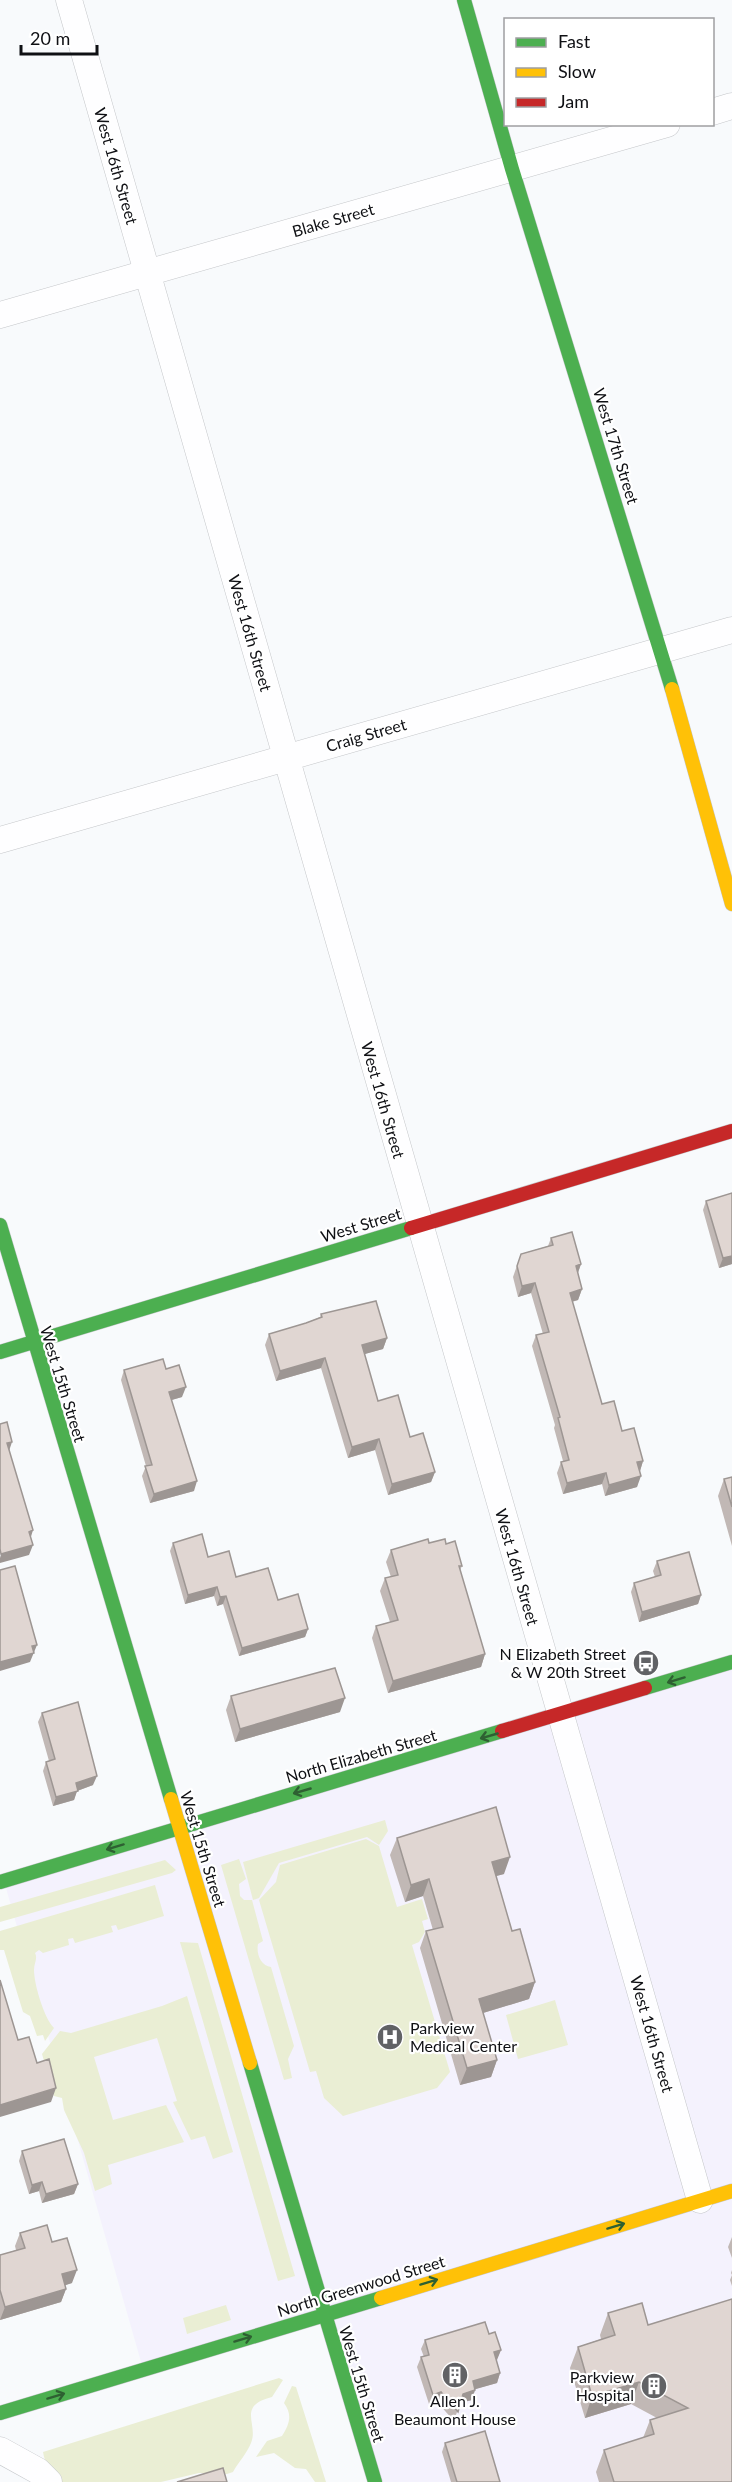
<svg xmlns="http://www.w3.org/2000/svg" width="732" height="2482" viewBox="0 0 732 2482" font-family="Lato,sans-serif">
<style>
.medical{fill:#f4f2fd}
.green{fill:#eaeed4}
.lines{fill:none;stroke-linecap:round;stroke-linejoin:round}
.street-casing{stroke:#c5c7ca;stroke-width:27}
.fast-casing{stroke:#c5c7ca;stroke-width:15}
.slow-casing{stroke:#c5c7ca;stroke-width:15}
.jam-casing{stroke:#c5c7ca;stroke-width:15}
.street{stroke:#fefeff;stroke-width:26}
.fast{stroke:#4caf50;stroke-width:14}
.slow{stroke:#ffc107;stroke-width:14}
.jam{stroke:#c62828;stroke-width:14}
.wall{fill:#c1b8b5}
.shaded-wall{fill:#9d9693}
.building{fill:#e0d6d2;stroke:#9d9693;stroke-width:1.5}
.oneway{stroke:#2e6032}
.labels{text-anchor:middle;stroke-width:4.5;stroke-linejoin:round;paint-order:stroke}
.street-label{font-size:16px;fill:#0f1014;stroke:#fff}
.poi-label{font-size:16px;fill:#0f1014;stroke:#fff;text-anchor:end}
</style>
<rect width="100%" height="100%" fill="#f8fafc"/>
<!-- medical -->
<path class="medical" d="M732 1663V2482H376L324 2314 143 2369 4 1881Z"/>
<!-- green -->
<path class="green" d="M385 1820 388 1831 379 1845 367 1837 279 1863 259 1898 253 1900 243 1862Z
M366 1839 379 1846 397 1907 422 1899 428 1919 422 1921 425 1932 419 1942 412 1945 450 2072 437 2088 343 2116 324 2098 316 2071 310 2072 259 1900 276 1882 280 1865Z
M239 1859 246 1879 239 1884 240 1896 244 1900H252L263 1941 258 1944C256 1954 261 1966 271 1967L294 2046 288 2059 292 2078 284 2080 221 1865Z
M165 1860 176 1870 172 1873 0 1922V1907Z
M155 1885 164 1916 118 1930 116 1925 111 1926 113 1932 75 1943 73 1938 68 1939 69 1945 43 1953 39 1950 35 1953C38 1959 34 1963 34 1970 34 1984 44 2018 54 2028L45 2041 43 2035 37 2036 30 2016 23 2012 4 1950H0V1931Z
M180 1942 198 1943 295 2276 278 2281Z
M187 1996 233 2152 213 2159 205 2136 191 2140 173 2102 177 2101 157 2038 94 2057 113 2120 166 2105 184 2142 108 2165 112 2184 95 2191 84 2153 64 2110 62 2098 54 2096 42 2054 60 2031 71 2033 162 2006Z
M555 2000 568 2045 518 2059 506 2015Z
M226 2305 231 2320 187 2334 183 2318Z
M279 2378 283 2380 272 2397C236 2406 259 2424 251 2443 247 2453 238 2463 233 2472L227 2474 199 2473 161 2482H60C51 2472 45 2465 43 2452Z
M292 2386 296 2387 326 2482H315L306 2469 295 2468 274 2453 256 2457 267 2441 282 2436C289 2425 293 2415 284 2403Z"/>
<g class="lines">
<defs>
<path id="street" d="M69 0 700 2200
M712 112 732 106
M0 315 667 124
M0 840 732 630
M0 2450 38 2471 49 2482"/>
<path id="fast" d="M464 0 512 169 672 689
M0 1225 171 1799
M0 1352 411 1228
M645 1688 732 1662
M0 1882 502 1731
M250 2063 375 2482
M0 2413 381 2298"/>
<path id="slow" d="M672 689 732 904
M171 1799 250 2063
M381 2298 732 2191"/>
<path id="jam" d="M411 1228 732 1131
M502 1731 645 1688"/>
</defs>
<!-- street casing -->
<use href="#street" class="street-casing"/>
<!-- fast casing -->
<use href="#fast" class="fast-casing"/>
<!-- slow casing -->
<use href="#slow" class="slow-casing"/>
<!-- jam casing -->
<use href="#jam" class="jam-casing"/>
<!-- street -->
<use href="#street" class="street"/>
<!-- fast -->
<use href="#fast" class="fast"/>
<!-- slow -->
<use href="#slow" class="slow"/>
<!-- jam -->
<use href="#jam" class="jam"/>
</g>
<!-- wall -->
<path class="wall" d="M706 1201 732 1264 719 1268 703 1210Z
M551 1238 581 1264 578 1273 582 1289 578 1300 572 1302 602 1404 643 1461 640 1471 637 1487 605 1496 602 1484 563 1494 557 1473 561 1462 563 1461 554 1428 555 1425 532 1346 536 1335 543 1334 531 1293 518 1297 513 1277 521 1254 548 1246Z
M321 1314 387 1338 383 1349 364 1354 378 1401 410 1437 435 1472 431 1482 388 1495 375 1450 348 1458 321 1368 276 1381 265 1345 269 1334 306 1323 320 1317Z
M166 1369 182 1397 171 1400 194 1491 150 1503 142 1476 146 1466 121 1380 124 1370Z
M732 1477V1546L718 1496 724 1479Z
M173 1543 208 1557 236 1577 278 1600 308 1629 305 1637 239 1656 223 1604 217 1606 214 1596 185 1604 170 1551Z
M429 1543 446 1544 462 1566 460 1570 485 1654 481 1667 388 1693 372 1638 376 1626 390 1622 380 1591 385 1578 391 1577 386 1562 391 1550Z
M657 1561 701 1595 698 1604 639 1622 631 1592 634 1583 655 1577 653 1571Z
M231 1696 340 1712 235 1742 226 1710Z
M42 1713 93 1785 77 1791 74 1800 53 1806 43 1771 46 1762 49 1761 38 1722Z
M397 1838 504 1874 496 1876 512 1931 535 1982 529 1999 483 2013 497 2060 491 2077 460 2085 420 1948 426 1931 433 1930 423 1896 405 1902 390 1855Z
M22 2151 78 2184 74 2194 42 2203 39 2191 29 2194 19 2161Z
M20 2233 52 2242 72 2283 65 2285 66 2289 61 2302 0 2320V2255L16 2250 15 2246Z
M732 2237V2258L728 2247Z
M732 2270V2286L730 2280 732 2275 731 2273Z
M608 2313 648 2325 732 2482H599L596 2472 604 2450 643 2438 650 2420 657 2418 631 2404 585 2418 570 2368 578 2347 601 2339 600 2335Z
M489 2334 501 2350 496 2360 500 2373 497 2383 475 2389 472 2400 460 2403 454 2421 437 2402 429 2404 417 2367 421 2357H424L421 2349 425 2340Z
M445 2443 500 2482H451L442 2452Z"/>
<!-- shaded-wall -->
<path class="shaded-wall" d="M732 1256V1264L719 1268 723 1258Z
M581 1264 577 1275 576 1266Z
M535 1283 531 1293 518 1297 522 1286Z
M582 1289 578 1300 566 1303 570 1293Z
M387 1338 383 1349 358 1356 362 1345Z
M325 1358 321 1368 276 1381 280 1371Z
M186 1387 182 1397 165 1402 169 1392Z
M379 1439 375 1450 348 1458 352 1447Z
M12 1442 9 1451 7 1443Z
M643 1461 640 1471 637 1462Z
M435 1472 431 1482 388 1495 392 1484Z
M606 1473 602 1484 563 1494 567 1483Z
M641 1476 637 1487 605 1496 609 1485Z
M197 1481 194 1491 150 1503 154 1494Z
M33 1530 30 1540 29 1532Z
M33 1545 29 1555 0 1563V1558L1 1554Z
M217 1587 214 1596 185 1604 188 1595Z
M701 1595 698 1604 639 1622 642 1612Z
M226 1596 223 1604 217 1606 220 1597Z
M308 1629 305 1637 239 1656 242 1648Z
M37 1645 30 1662 0 1671V1662L32 1646Z
M485 1654 481 1667 388 1693 393 1681Z
M345 1698 340 1712 235 1742 240 1729Z
M97 1776 93 1785 77 1791 74 1800 53 1806 56 1797 76 1783Z
M510 1857 504 1874 485 1879 492 1862Z
M429 1879 423 1896 405 1902 411 1885Z
M535 1982 529 1999 473 2016 479 1999Z
M497 2060 491 2077 460 2085 467 2068Z
M56 2088 51 2102 0 2117V2105Z
M42 2182 39 2191 29 2194 32 2185Z
M78 2184 74 2194 42 2203 46 2194Z
M77 2270 72 2283 57 2288 62 2274Z
M66 2289 61 2302 0 2320 5 2307Z
M501 2350 497 2360 491 2362 494 2352Z
M500 2373 497 2383 469 2391 473 2381Z
M639 2382 631 2404 585 2418 592 2396Z
M475 2390 472 2400 459 2403 463 2394Z
M441 2392 437 2402 429 2404 433 2395Z"/>
<!-- building -->
<path class="building" d="M732 1193V1256L723 1258 706 1201Z
M572 1232 581 1264 576 1266 582 1289 570 1293 602 1404 614 1401 622 1431 634 1428 643 1461 637 1462 641 1476 609 1485 606 1473 567 1483 561 1462 569 1460 558 1418 560 1417 536 1335 549 1332 535 1283 522 1286 517 1266 521 1254 553 1245 551 1238Z
M376 1301 387 1338 362 1345 378 1401 398 1395 410 1437 423 1433 435 1472 392 1484 379 1439 352 1447 325 1358 280 1371 269 1334 306 1323 322 1317 321 1314Z
M163 1359 166 1369 179 1365 186 1387 169 1392 197 1481 154 1494 145 1466 152 1465 124 1370Z
M7 1422 12 1442 7 1443 33 1530 29 1532 33 1545 1 1554 0 1549V1424Z
M732 1477V1507L724 1479Z
M202 1534 208 1557 229 1551 236 1577 268 1568 278 1600 298 1594 308 1629 242 1648 226 1596 220 1597 217 1587 188 1595 173 1543Z
M428 1539 429 1543 445 1539 446 1544 455 1541 462 1566H459L485 1654 393 1681 376 1626 398 1620 385 1578 398 1575 391 1550Z
M689 1552 701 1595 642 1612 634 1583 661 1575 657 1561Z
M15 1566 37 1645 32 1646 34 1653 0 1662V1570Z
M335 1668 345 1698 240 1729 231 1696Z
M78 1702 97 1776 76 1783 78 1791 56 1797 46 1762 55 1759 42 1713Z
M496 1807 510 1857 492 1862 512 1931 520 1929 535 1982 479 1999 497 2060 467 2068 426 1931 443 1927 429 1879 411 1885 397 1838Z
M0 1980 18 2040 29 2037 37 2063 49 2059 56 2088 0 2105Z
M64 2139 78 2184 46 2194 42 2182 32 2185 22 2151Z
M47 2225 52 2242 67 2238 77 2270 62 2274 66 2289 5 2307 0 2290V2255L25 2248 20 2233Z
M732 2299V2482H614L604 2450 654 2434 650 2420 688 2408 639 2382 592 2396 578 2347 615 2335 608 2313 642 2303 648 2325Z
M485 2322 489 2334 495 2332 501 2350 494 2352 500 2373 473 2381 475 2390 463 2394 458 2412 441 2392 433 2395 421 2357 429 2355 425 2340Z
M485 2431 500 2482H457L445 2443Z
M223 2468 227 2482H177Z"/>
<!-- one-way arrows -->
<defs><path id="oneway-shaft" d="M-6 0H5M1.5-3L5.5 0L1.5 3" fill="none" stroke-width="1.6" stroke-linecap="round" stroke-linejoin="round" transform="scale(1.5)"/></defs>
<g class="oneway">
<use href="#oneway-shaft" transform="translate(676 1680) rotate(163)"/>
<use href="#oneway-shaft" transform="translate(489 1736) rotate(164)"/>
<use href="#oneway-shaft" transform="translate(302 1791) rotate(164)"/>
<use href="#oneway-shaft" transform="translate(115 1847) rotate(163)"/>
<use href="#oneway-shaft" transform="translate(616 2226) rotate(-17)"/>
<use href="#oneway-shaft" transform="translate(429 2282) rotate(-17)"/>
<use href="#oneway-shaft" transform="translate(243 2339) rotate(-17)"/>
<use href="#oneway-shaft" transform="translate(56 2396) rotate(-17)"/>
</g>
<!-- icons -->
<defs>
<symbol id="bus-disc" viewBox="-11 -11 22 22"><circle r="9.5" fill="#616265" stroke="#fff"/><path d="M-5-6H5V4H4V6H2V4H-2V6H-4V4H-5ZM-3.5-4V0h7V-4ZM-3.5 1.2v1.5H-2V1.2ZM2 1.2v1.5H3.5V1.2Z" fill="#fff"/></symbol>
<symbol id="hospital-disc" viewBox="-11 -11 22 22"><circle r="9.5" fill="#616265" stroke="#fff"/><path d="M-5-5h3v3.5h4V-5h3V5h-3V1.5h-4V5h-3Z" fill="#fff"/></symbol>
<symbol id="building-disc" viewBox="-11 -11 22 22"><circle r="9.5" fill="#616265" stroke="#fff"/><path d="M-4-6H4V6H1V3H-1V6H-4ZM-2.5-4.3h1.7v1.8h-1.7ZM.8-4.3h1.7v1.8H.8ZM-2.5-1h1.7V.8h-1.7ZM.8-1h1.7V.8H.8Z" fill="#fff"/></symbol>
</defs>
<g fill-rule="evenodd">
<use href="#bus-disc" x="631" y="1648" width="30" height="30"/>
<use href="#hospital-disc" x="375" y="2022" width="30" height="30"/>
<use href="#building-disc" x="440" y="2360" width="30" height="30"/>
<use href="#building-disc" x="639" y="2371" width="30" height="30"/>
</g>
<g class="labels">
<!-- street labels -->
<g class="street-label">
<text transform="translate(116 166) rotate(74)" y="6">West 16th Street</text>
<text transform="translate(333 220) rotate(-16)" y="6">Blake Street</text>
<text transform="translate(616 446) rotate(73)" y="6">West 17th Street</text>
<text transform="translate(250 633) rotate(74)" y="6">West 16th Street</text>
<text transform="translate(366 735) rotate(-16)" y="6">Craig Street</text>
<text transform="translate(383 1100) rotate(74)" y="6">West 16th Street</text>
<text transform="translate(361 1225) rotate(-17)" y="6">West Street</text>
<text transform="translate(63 1384) rotate(73)" y="6">West 15th Street</text>
<text transform="translate(517 1567) rotate(74)" y="6">West 16th Street</text>
<text transform="translate(361 1756) rotate(-16)" y="6">North Elizabeth Street</text>
<text transform="translate(203 1849) rotate(73)" y="6">West 15th Street</text>
<text transform="translate(652 2034) rotate(74)" y="6">West 16th Street</text>
<text transform="translate(361 2286) rotate(-17)" y="6">North Greenwood Street</text>
<text transform="translate(362 2384) rotate(73)" y="6">West 15th Street</text>
</g>
<!-- poi labels -->
<g class="poi-label">
<text x="626" y="1660">N Elizabeth Street<tspan x="626" dy="18">&amp; W 20th Street</tspan></text>
<text x="410" y="2034" text-anchor="start">Parkview<tspan x="410" dy="18">Medical Center</tspan></text>
<text x="634" y="2383">Parkview<tspan x="634" dy="18">Hospital</tspan></text>
<text x="455" y="2407" text-anchor="middle">Allen J.<tspan x="455" dy="18">Beaumont House</tspan></text>
</g>
</g>
<!-- legend -->
<rect x="504" y="18" width="210" height="108" fill="#ffffff" stroke="#9f9fa1" stroke-width="1.5"/>
<rect x="516" y="38" width="30" height="9" fill="#4caf50" stroke="#9f9fa1" stroke-width="1.5"/>
<text x="558" y="48" font-size="18" fill="#0f1014">Fast</text>
<rect x="516" y="68" width="30" height="9" fill="#ffc107" stroke="#9f9fa1" stroke-width="1.5"/>
<text x="558" y="78" font-size="18" fill="#0f1014">Slow</text>
<rect x="516" y="98" width="30" height="9" fill="#c62828" stroke="#9f9fa1" stroke-width="1.5"/>
<text x="558" y="108" font-size="18" fill="#0f1014">Jam</text>
<!-- scale -->
<path d="M21 45v9h76v-9" fill="none" stroke="#0f1014" stroke-width="3"/>
<text x="30" y="45" font-size="18" fill="#0f1014" stroke="#ffffff" stroke-width="4.5" paint-order="stroke">20 m</text>
</svg>
